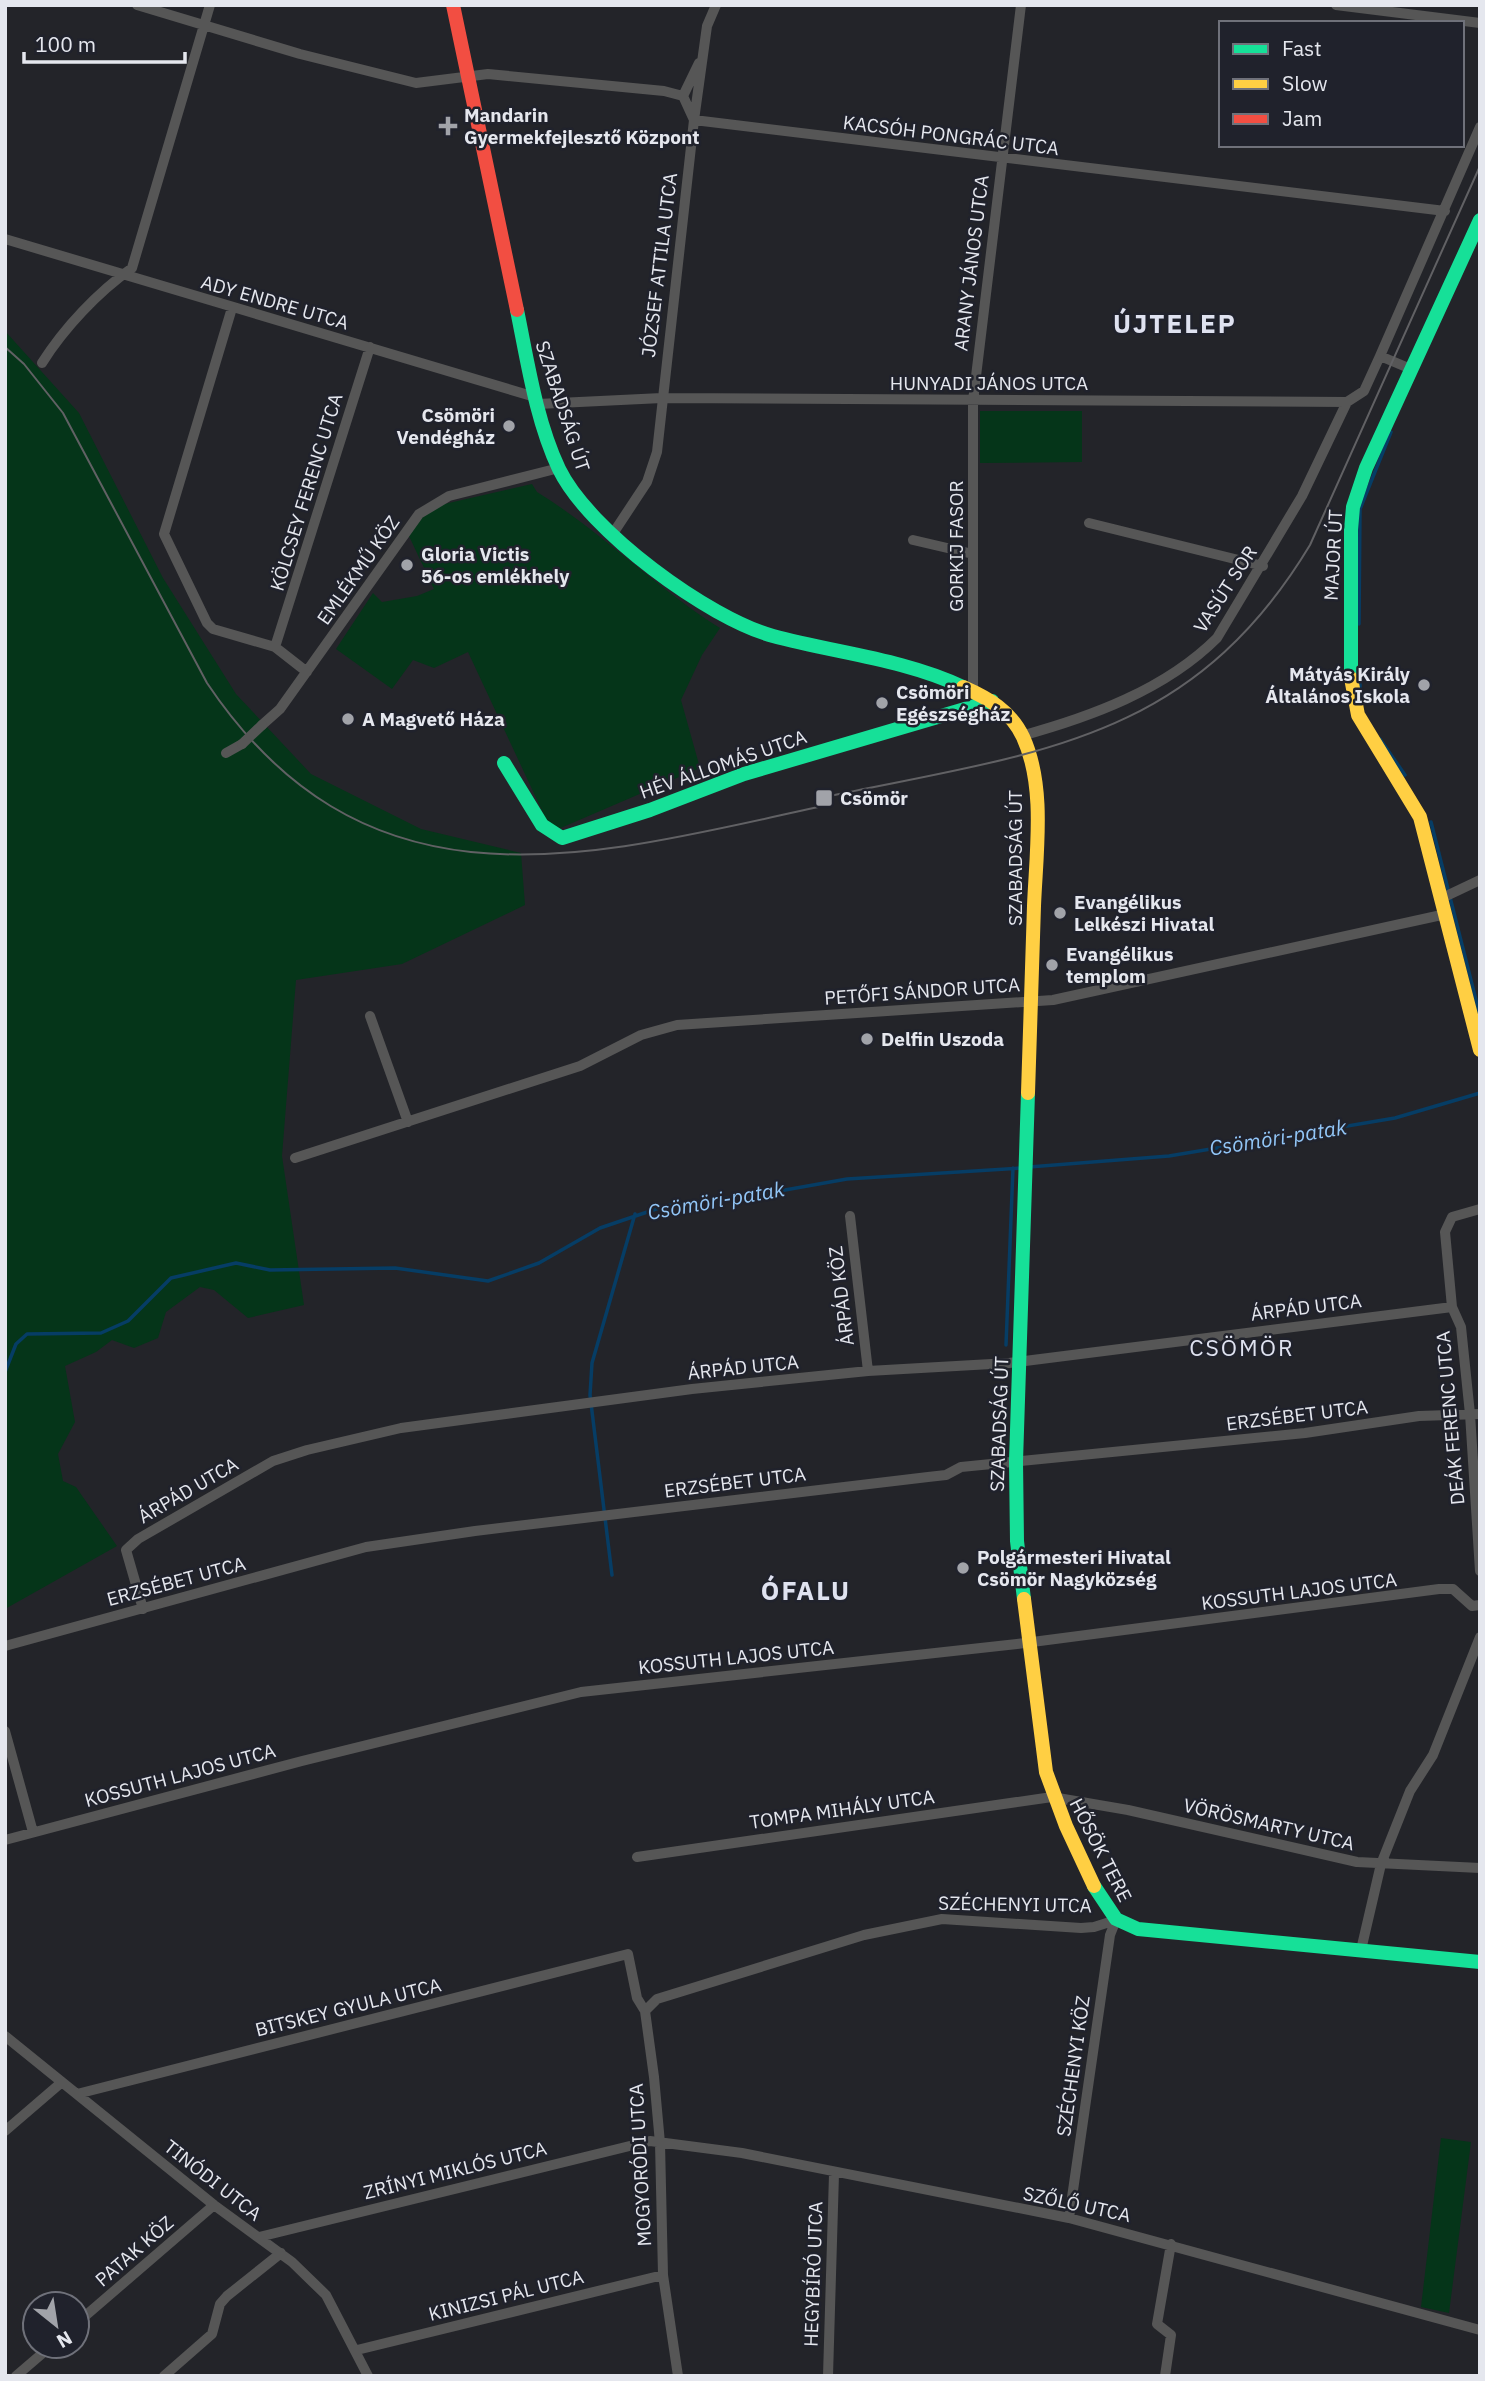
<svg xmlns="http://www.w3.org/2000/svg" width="1485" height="2381" viewBox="0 0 1485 2381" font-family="'IBM Plex Sans',sans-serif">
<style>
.green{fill:#053519}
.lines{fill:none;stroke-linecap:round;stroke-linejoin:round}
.stream{stroke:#063d65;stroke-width:3.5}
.street{stroke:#565656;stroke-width:10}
.fast{stroke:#16e098;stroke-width:14}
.slow{stroke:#ffcf43;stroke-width:14}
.jam{stroke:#f24e42;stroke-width:14}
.tram{stroke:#616164;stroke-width:2}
.street-bridge{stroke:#565656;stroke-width:10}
.poi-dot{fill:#a1a3a9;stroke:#20222c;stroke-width:2.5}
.labels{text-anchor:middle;stroke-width:5;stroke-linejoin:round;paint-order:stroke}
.poi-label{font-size:19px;font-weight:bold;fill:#e5e7ee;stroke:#20222c;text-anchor:start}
.street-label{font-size:19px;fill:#e5e7ee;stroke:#20222c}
.water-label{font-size:21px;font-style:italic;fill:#92c6f7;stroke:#20222c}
.quarter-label{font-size:23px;letter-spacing:2px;fill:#dfe2f0;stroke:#20222c}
.district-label{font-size:26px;font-weight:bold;letter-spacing:2px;fill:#dfe2f0;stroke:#20222c}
</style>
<rect width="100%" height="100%" fill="#232429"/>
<!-- green -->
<path class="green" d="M5 331 79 413 163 578 236 694 311 774 421 829 521 853 525 905 402 964 296 980 282 1156 304 1305 248 1318 214 1290 200 1287 166 1312 158 1338 134 1348 112 1340 96 1352 65 1366 75 1422 58 1454 63 1481 76 1487 117 1546 5 1609Z
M980 411H1082V462L980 463Z
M532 484 537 492C602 532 655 587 720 628L702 655 681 700 700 768 556 830 545 817 468 652 434 668 413 660 392 689 336 649 373 593 382 602 417 596 434 589 408 534 420 517 440 505Z
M1441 2138 1471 2142 1449 2313 1421 2307Z"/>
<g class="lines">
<!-- stream -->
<path class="stream" d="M1359 624 1360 509 1391 432
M1360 679V691
M1380 739 1405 775
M1431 822 1480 1016
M1029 1167 1169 1156 1395 1118 1480 1093
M1006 1345 1013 1168
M5 1372 16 1344 27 1334 101 1333 128 1321 171 1278 236 1263 270 1270 395 1268 488 1281 539 1263 600 1228 665 1206 768 1193 847 1179 1021 1168
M612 1575 590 1395 592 1363 635 1214"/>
<!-- street -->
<path class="street" d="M137 5 300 54 416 83 488 74 664 91 683 96
M1336 5 1480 23
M683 96 694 120 1445 211
M683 96 699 63
M5 239 535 397
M232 308 164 534 207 623 213 629 275 647 307 672
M1380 356 1480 127
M42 363C64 328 98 292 132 268L210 5
M538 404 662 398 1347 402 1364 391 1380 356 1411 369
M1089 523 1263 566
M614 532 647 482 657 452 694 120 707 26 716 5
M913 540 973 554
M275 647 370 347
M973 691V401L1021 5
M262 725 280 709 419 514 449 496 559 468
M1021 736C1090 717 1165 690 1217 638L1302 496 1347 402
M226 753 242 744
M1442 898 1480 880
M370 1016 408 1122
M295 1158 580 1066 641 1035 677 1025 1053 1000 1446 914
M1480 1209 1452 1217 1445 1232 1452 1307 1461 1327 1470 1414 1480 1571
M850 1216 868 1371
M143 1609 126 1550 138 1539 273 1461 307 1450 401 1428 692 1389 868 1371 1009 1363 1452 1307
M5 1646 366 1547 475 1531 928 1477 946 1475 961 1467 1305 1433 1419 1416 1480 1414
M5 1731 33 1832
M5 1840 302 1761 581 1692 1017 1644 1439 1589H1453L1472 1606 1480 1605
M637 1857 1052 1797 1128 1810 1357 1862 1480 1868
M1361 1950 1381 1864 1410 1791 1433 1755 1480 1637
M645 2011 657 1999 864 1935 942 1919 1081 1928 1094 1927 1116 1920
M5 2036 214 2205 292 2262 326 2295 368 2376
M77 2094 628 1954 637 1998 645 2011 654 2077 660 2143 663 2275 678 2376
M5 2131 62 2082
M1069 2218 1110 1935 1116 1920
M259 2237 650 2141 742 2153 1069 2218 1480 2330
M77 2323 214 2205
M357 2350 663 2275
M16 2376 51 2346
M164 2376 212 2334 220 2304 227 2296 281 2253
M828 2376 834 2174
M1165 2376 1171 2335 1157 2324 1171 2244"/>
<!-- fast -->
<path class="fast" d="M517 310C528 364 536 420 559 469 589 531 708 618 773 636 836 653 904 659 963 687
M1351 678V530L1353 507 1366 468 1480 220
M504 763 542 825 562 838 650 810 744 774 992 701
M1024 1599 1017 1541 1016 1461 1028 1093
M1094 1886 1116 1919 1138 1929 1480 1962"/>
<!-- slow -->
<path class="slow" d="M1351 678 1358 715 1420 817 1480 1050
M963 687C988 698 1011 711 1023 737 1046 787 1036 853 1034 906 1032 969 1030 1031 1028 1093
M1024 1599 1046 1772 1066 1826 1094 1886"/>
<!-- jam -->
<path class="jam" d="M453 5 517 310"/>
<!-- tram -->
<path class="tram" d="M5 347 24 364 63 413 207 683C368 923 590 857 827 805
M825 797C1033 753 1190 744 1310 545L1480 166"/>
<!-- street-bridge -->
<path class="street-bridge" d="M242 744 262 725"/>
</g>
<!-- markers -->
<g class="poi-dot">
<path d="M444.5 115.5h7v7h7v7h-7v7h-7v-7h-7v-7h7z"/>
<circle cx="509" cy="426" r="7"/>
<circle cx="407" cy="565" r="7"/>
<circle cx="1424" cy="685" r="7"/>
<circle cx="882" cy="703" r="7"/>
<circle cx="348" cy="719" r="7"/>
<rect x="815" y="789" width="18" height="18" rx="3.5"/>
<circle cx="1060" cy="913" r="7"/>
<circle cx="1052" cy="965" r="7"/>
<circle cx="867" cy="1039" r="7"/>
<circle cx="963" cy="1568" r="7"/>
</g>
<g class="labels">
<!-- poi labels -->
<g class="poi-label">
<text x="464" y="122">Mandarin<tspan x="464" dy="22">Gyermekfejlesztő Központ</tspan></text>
<text x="495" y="422" text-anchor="end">Csömöri<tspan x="495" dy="22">Vendégház</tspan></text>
<text x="421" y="561">Gloria Victis<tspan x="421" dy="22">56-os emlékhely</tspan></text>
<text x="1410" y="681" text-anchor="end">Mátyás Király<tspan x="1410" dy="22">Általános Iskola</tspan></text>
<text x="896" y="699">Csömöri<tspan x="896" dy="22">Egészségház</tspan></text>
<text x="362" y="726">A Magvető Háza</text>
<text x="840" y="805">Csömör</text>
<text x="1074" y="909">Evangélikus<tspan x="1074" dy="22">Lelkészi Hivatal</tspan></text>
<text x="1066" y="961">Evangélikus<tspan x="1066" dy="22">templom</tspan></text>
<text x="881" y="1046">Delfin Uszoda</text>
<text x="977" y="1564">Polgármesteri Hivatal<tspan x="977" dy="22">Csömör Nagyközség</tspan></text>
</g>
<!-- street labels -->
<g class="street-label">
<text transform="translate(951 135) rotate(7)" y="7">KACSÓH PONGRÁC UTCA</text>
<text transform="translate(971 263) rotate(-83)" y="7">ARANY JÁNOS UTCA</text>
<text transform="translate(659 265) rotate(-83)" y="7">JÓZSEF ATTILA UTCA</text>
<text transform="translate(275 302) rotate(16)" y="7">ADY ENDRE UTCA</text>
<text x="989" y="390">HUNYADI JÁNOS UTCA</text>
<text transform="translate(563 406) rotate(72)" y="7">SZABADSÁG ÚT</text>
<text transform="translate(306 492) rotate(-73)" y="7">KÖLCSEY FERENC UTCA</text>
<text transform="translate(956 546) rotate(-90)" y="7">GORKIJ FASOR</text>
<text transform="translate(1333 555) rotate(-87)" y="7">MAJOR ÚT</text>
<text transform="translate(358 570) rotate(-55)" y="7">EMLÉKMŰ KÖZ</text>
<text transform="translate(1225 589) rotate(-57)" y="7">VASÚT SOR</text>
<text transform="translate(723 764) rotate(-19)" y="7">HÉV ÁLLOMÁS UTCA</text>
<text transform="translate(1015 858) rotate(-90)" y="7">SZABADSÁG ÚT</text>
<text transform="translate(922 991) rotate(-4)" y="7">PETŐFI SÁNDOR UTCA</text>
<text transform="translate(841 1296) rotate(-97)" y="7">ÁRPÁD KÖZ</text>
<text transform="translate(1306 1307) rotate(-7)" y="7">ÁRPÁD UTCA</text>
<text transform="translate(743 1367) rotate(-6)" y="7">ÁRPÁD UTCA</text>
<text transform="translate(1297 1415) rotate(-7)" y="7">ERZSÉBET UTCA</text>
<text transform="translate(1450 1418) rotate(-95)" y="7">DEÁK FERENC UTCA</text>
<text transform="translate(999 1424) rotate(-88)" y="7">SZABADSÁG ÚT</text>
<text transform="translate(735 1482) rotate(-7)" y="7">ERZSÉBET UTCA</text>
<text transform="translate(188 1490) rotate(-30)" y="7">ÁRPÁD UTCA</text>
<text transform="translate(176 1581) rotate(-15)" y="7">ERZSÉBET UTCA</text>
<text transform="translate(1299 1591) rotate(-7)" y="7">KOSSUTH LAJOS UTCA</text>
<text transform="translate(736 1657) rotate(-6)" y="7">KOSSUTH LAJOS UTCA</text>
<text transform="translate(180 1775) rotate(-15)" y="7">KOSSUTH LAJOS UTCA</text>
<text transform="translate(842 1809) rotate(-8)" y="7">TOMPA MIHÁLY UTCA</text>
<text transform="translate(1269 1824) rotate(13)" y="7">VÖRÖSMARTY UTCA</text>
<text transform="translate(1101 1850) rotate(63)" y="7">HŐSÖK TERE</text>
<text transform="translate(1015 1904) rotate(1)" y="7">SZÉCHENYI UTCA</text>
<text transform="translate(348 2007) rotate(-14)" y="7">BITSKEY GYULA UTCA</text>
<text transform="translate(1073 2066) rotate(-82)" y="7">SZÉCHENYI KÖZ</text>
<text transform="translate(640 2165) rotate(-93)" y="7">MOGYORÓDI UTCA</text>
<text transform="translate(455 2170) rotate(-14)" y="7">ZRÍNYI MIKLÓS UTCA</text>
<text transform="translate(213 2180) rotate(38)" y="7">TINÓDI UTCA</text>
<text transform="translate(1077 2204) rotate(12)" y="7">SZŐLŐ UTCA</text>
<text transform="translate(134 2251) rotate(-41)" y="7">PATAK KÖZ</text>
<text transform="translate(813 2274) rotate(-88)" y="7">HEGYBÍRÓ UTCA</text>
<text transform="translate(506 2295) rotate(-14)" y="7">KINIZSI PÁL UTCA</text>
</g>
<!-- water labels -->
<g class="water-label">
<text transform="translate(1278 1138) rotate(-9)" y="7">Csömöri-patak</text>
<text transform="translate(716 1201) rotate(-10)" y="7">Csömöri-patak</text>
</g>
<!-- quarter labels -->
<g class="quarter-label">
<text x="1242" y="1356">CSÖMÖR</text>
</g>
<!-- district labels -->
<g class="district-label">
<text x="1175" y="333">ÚJTELEP</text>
<text x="806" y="1600">ÓFALU</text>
</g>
</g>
<!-- border -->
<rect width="1485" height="2381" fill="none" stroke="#e5e7ee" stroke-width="14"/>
<!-- legend -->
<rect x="1219" y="21" width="245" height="126" fill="#20222c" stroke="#6f717a" stroke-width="2"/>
<rect x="1233" y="44" width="35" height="10" fill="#16e098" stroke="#6f717a" stroke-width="2"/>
<text x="1282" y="56" font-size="21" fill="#e5e7ee">Fast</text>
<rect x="1233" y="79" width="35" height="10" fill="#ffcf43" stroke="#6f717a" stroke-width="2"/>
<text x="1282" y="91" font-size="21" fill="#e5e7ee">Slow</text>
<rect x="1233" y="114" width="35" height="10" fill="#f24e42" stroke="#6f717a" stroke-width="2"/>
<text x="1282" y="126" font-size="21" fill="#e5e7ee">Jam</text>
<!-- north arrow -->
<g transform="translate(56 2325) rotate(150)"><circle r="33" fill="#20222c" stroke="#6f717a" stroke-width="2"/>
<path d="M0-5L12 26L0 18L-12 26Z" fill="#a1a3a9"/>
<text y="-10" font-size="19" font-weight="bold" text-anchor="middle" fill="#e5e7ee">N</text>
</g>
<!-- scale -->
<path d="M24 52v10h161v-10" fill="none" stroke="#e5e7ee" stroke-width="3.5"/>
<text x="35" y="52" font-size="21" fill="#e5e7ee" stroke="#20222c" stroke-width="5" paint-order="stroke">100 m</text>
</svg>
